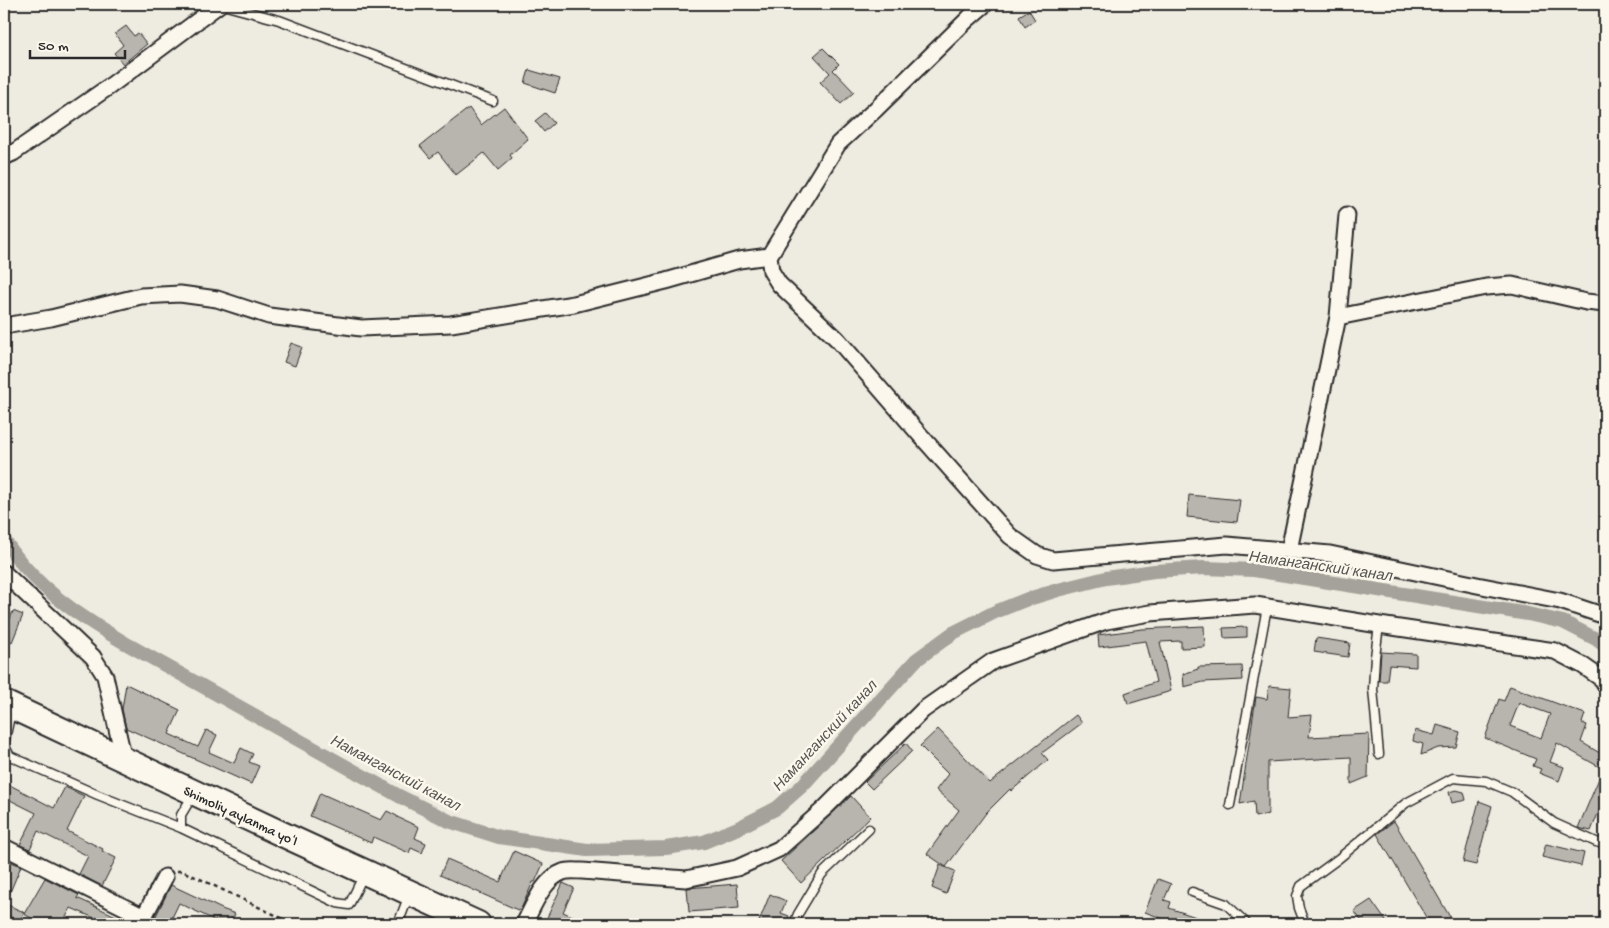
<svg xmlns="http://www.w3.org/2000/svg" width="1609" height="928" viewBox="0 0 1609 928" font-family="'Gochi Hand',sans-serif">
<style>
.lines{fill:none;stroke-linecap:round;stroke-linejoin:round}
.canal{stroke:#a4a29a;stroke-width:14}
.building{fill:#b8b5ae;stroke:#2b2b2b;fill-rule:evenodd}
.service-casing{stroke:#2b2b2b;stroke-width:11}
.minor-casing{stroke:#2b2b2b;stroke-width:19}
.primary-casing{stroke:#2b2b2b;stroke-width:28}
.path{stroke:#2b2b2b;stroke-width:2.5;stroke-dasharray:4 4;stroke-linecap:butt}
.service{stroke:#fbf7ec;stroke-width:8}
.minor{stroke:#fbf7ec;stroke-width:15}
.primary{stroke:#fbf7ec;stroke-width:24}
.labels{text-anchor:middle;stroke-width:5;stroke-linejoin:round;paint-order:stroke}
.street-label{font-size:14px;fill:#2b2b2b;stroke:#fbf7ec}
.water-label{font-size:15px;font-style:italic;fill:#555552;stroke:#fbf7ec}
</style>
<rect width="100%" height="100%" fill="#eeebe0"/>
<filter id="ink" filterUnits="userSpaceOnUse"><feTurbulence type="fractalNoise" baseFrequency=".02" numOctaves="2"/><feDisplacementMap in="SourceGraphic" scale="10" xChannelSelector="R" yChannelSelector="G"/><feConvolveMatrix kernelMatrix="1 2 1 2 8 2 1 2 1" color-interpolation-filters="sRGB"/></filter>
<g filter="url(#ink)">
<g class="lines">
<!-- canal -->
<path class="canal" d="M4 540C10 548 16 557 23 565 51 598 88 621 125 643L399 796 449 821 499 837 587 850 666 848 704 842 738 828 777 808 802 786 916 660 953 633 995 612 1025 600 1058 590 1106 578 1154 571 1204 568 1254 570 1528 614 1563 622 1596 639 1605 646"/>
</g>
<!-- building -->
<path class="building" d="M1029 10 1035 20 1025 27 1019 16Z
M126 26 134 36 138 33 147 44 123 64 114 53 123 45 115 34Z
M823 48 839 64 833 70 854 92 841 104 820 82 830 73 814 56Z
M529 70 560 79 555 93 525 83Z
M504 107 528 139 510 155 512 158 498 170 484 153 456 175 438 152 430 158 420 146 469 108 481 125Z
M545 113 554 123 544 132 535 121Z
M291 343 302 347 295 366 284 362Z
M1189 495 1240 500 1237 522 1187 517Z
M13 611 23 615 12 642 4 638V634Z
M1204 626 1205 647 1181 648V641L1160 642 1171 691 1128 704 1125 693 1156 682 1146 641 1099 647 1098 635 1142 629Z
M1247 627V637L1224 638 1223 628Z
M1316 638 1350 643 1348 657 1314 652Z
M1381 652 1416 654V667L1389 665 1387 681H1379Z
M1242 666 1243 680 1203 682 1184 687 1183 674 1198 669V667Z
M126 684 180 710 169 734 198 747 206 730 217 735 209 752 234 763 241 748 253 754 249 762 259 766 251 784 126 728 122 709Z
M1269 686 1291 688 1288 717 1312 715 1309 737 1369 734 1368 777 1351 784V757L1268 762V814L1255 817 1254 801 1240 804 1256 697 1267 699Z
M1510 686 1585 714 1582 723 1587 725 1581 742 1605 756V796L1591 831 1578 828 1603 769 1557 743 1550 762 1564 767 1559 781 1539 773 1541 769 1533 766 1536 759 1485 738 1499 699 1504 701ZM1519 703 1550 714 1541 738 1510 726Z
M1076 715 1082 723 1042 753 1048 760 1011 791 1010 789 986 813 946 867 927 854 959 810 936 790 948 774 920 746 938 729 990 783Z
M1437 725 1460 732 1456 747 1438 748 1421 755 1423 744 1413 741 1415 730 1434 735Z
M906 743 912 751 872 789 865 782Z
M4 782 54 808 65 787 84 796 67 831 103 849 102 851 116 858 102 886 79 874 88 856 38 831 30 849 20 845 36 813 4 797Z
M1456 790 1464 792 1466 800 1452 803 1449 792Z
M320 793 381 820 387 811 397 816V817L419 827 415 838 426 843 422 853 411 848 409 853 373 837 371 843 310 816Z
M851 796 870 817 801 883 781 861Z
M1479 801 1492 806 1476 865 1463 862Z
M1394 821 1454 924H1430L1377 834Z
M1546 844 1584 853 1581 866 1542 857Z
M514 851 543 864 535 882H533L520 911 440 875 447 859 500 882Z
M4 859 21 866 5 904 24 912 20 921 4 914Z
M940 865 955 871 946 894 932 888Z
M45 878 79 895 77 898 131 923V924H97L99 920 71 908 62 924H42L24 914Z
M1158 879 1171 884 1164 900 1171 902 1169 908 1211 922V924H1177L1145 912Z
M563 883 574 888 563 912 590 924H556L546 920Z
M737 884 739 908 689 912 687 888Z
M171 885 222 909 235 914 230 924H215L216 921 179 903 169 924H152Z
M770 894 786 901 781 913 789 916 786 924H758Z
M1371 900 1388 924H1364L1354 911Z"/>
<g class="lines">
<defs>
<path id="service" d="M219 4 279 20 493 101
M11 711 4 745 10 756 98 795 181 828
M1379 754 1373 689 1375 657 1379 625
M193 795 181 815V828L337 903 349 905 364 874
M1230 805 1267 607
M1192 892 1226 904 1247 924
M398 924 409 895
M794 924 798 914 822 874 869 829
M1305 924 1299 908 1297 896 1301 886 1338 859 1406 803 1453 778 1486 781 1512 792 1554 823 1596 842 1605 844"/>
<path id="minor" d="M985 4 969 18 877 108 838 144 769 256 771 271 779 284 837 339 921 436 1010 536 1037 555 1053 560 1227 545 1330 554 1477 585 1560 601 1605 616
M4 157 13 153 110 86 220 4
M1338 317 1347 215
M4 326 51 318 141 296 180 294 217 299 269 316 361 328 451 324 574 304 666 281 739 260 769 256
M1289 550 1338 317 1486 287 1512 285 1586 302 1605 304
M4 573 93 657 105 676 124 760
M4 847 144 917
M140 924 165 877
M524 924C533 907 543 879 563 872 568 870 576 871 582 871L686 879 737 868 779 849 825 808 923 710 993 661 1106 621 1150 613 1255 605 1379 625 1555 651 1582 665 1602 679 1605 684"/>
<path id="primary" d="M4 703 282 834 478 924"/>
</defs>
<!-- service casing -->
<use href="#service" class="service-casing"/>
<!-- minor casing -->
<use href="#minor" class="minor-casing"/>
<!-- primary casing -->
<use href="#primary" class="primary-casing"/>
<!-- path -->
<path class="path" d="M177 871H182L200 879 294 924"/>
<!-- service -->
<use href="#service" class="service"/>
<!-- minor -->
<use href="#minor" class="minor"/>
<!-- primary -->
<use href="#primary" class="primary"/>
</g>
</g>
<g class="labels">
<!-- street labels -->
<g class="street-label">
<text transform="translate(241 815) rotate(25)" y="5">Shimoliy aylanma yoʻl</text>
</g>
<!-- water labels -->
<g class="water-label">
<text transform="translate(1321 566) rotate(8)" y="5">Наманганский канал</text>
<text transform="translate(825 735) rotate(-47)" y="5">Наманганский канал</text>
<text transform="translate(396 773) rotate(28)" y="5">Наманганский канал</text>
</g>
</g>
<!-- margin -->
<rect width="1609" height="928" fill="none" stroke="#fbf7ec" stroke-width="20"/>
<rect x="10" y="10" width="1589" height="908" fill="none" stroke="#2b2b2b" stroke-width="2" filter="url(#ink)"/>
<!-- scale -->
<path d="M30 50v8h95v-8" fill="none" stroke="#2b2b2b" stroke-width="2.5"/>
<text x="38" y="50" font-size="15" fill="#2b2b2b" stroke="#fbf7ec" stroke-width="4" paint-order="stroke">50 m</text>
</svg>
